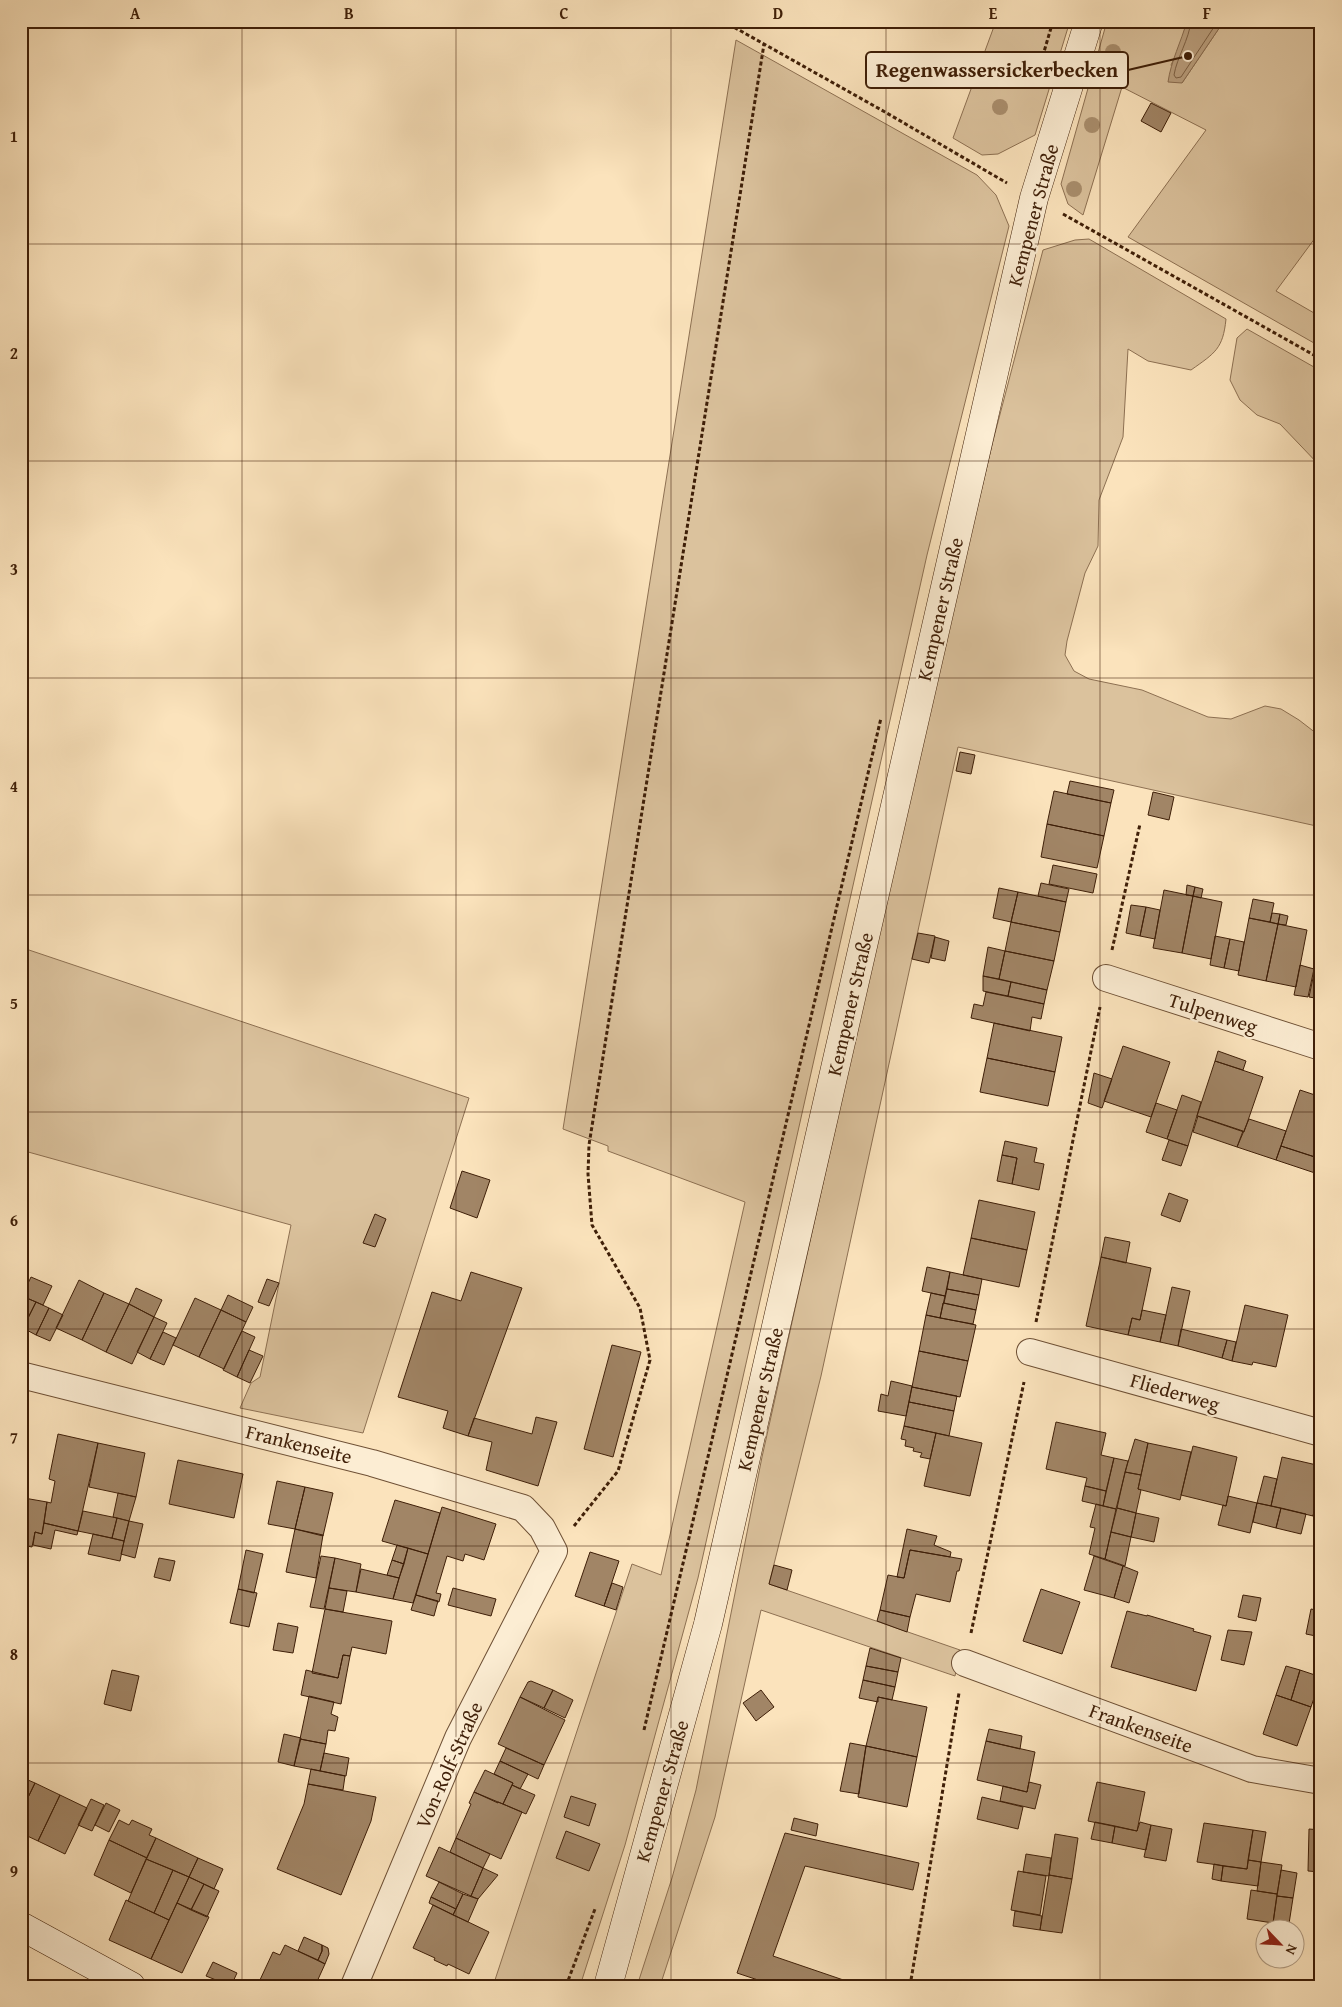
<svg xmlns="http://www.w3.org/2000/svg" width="1342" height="2007" viewBox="0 0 1342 2007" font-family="'Gentium Book Plus',serif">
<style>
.green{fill:#dbc29d;stroke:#8d7052}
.water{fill:#bba07f;stroke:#896c4f}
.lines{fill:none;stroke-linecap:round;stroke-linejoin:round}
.shore{stroke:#7d6044;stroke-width:1}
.building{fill:#a18566;stroke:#3f1f08}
.street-casing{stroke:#6e5035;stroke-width:28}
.secondary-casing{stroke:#3f1f08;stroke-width:29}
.path{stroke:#3f1f08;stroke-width:3;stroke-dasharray:4 2.5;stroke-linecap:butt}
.street{stroke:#fcedd3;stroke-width:26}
.secondary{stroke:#fcedd3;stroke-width:28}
.tree{fill:#a98e6d}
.grid{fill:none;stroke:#3f1f08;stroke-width:1;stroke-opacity:0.55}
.labels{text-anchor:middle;stroke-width:4.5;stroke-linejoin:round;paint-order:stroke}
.street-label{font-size:20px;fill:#3f1f08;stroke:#fcedd3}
.leader{fill:none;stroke:#3f1f08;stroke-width:2}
.callout-dot{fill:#3f1f08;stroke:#fcedd3;stroke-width:2}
.callout{fill:#fcedd3;stroke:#3f1f08;stroke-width:2}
.callout-label{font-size:21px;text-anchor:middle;font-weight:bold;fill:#3f1f08}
.neatline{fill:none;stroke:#3f1f08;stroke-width:2}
.grid-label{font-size:16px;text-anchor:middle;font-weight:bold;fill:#3f1f08}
</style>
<rect width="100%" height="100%" fill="#fbe3bc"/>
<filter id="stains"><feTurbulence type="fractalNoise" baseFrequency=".004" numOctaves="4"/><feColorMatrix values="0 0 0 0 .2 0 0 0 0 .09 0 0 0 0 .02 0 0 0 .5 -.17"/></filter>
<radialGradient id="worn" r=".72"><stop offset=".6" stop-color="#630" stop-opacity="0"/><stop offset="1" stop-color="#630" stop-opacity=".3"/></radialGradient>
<!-- green -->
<path class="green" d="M996 21H1070L1035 135 998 154 982 155 953 138Z
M1107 21H1187L1180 46 1171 65 1182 83 1224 21H1321V230L1276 291 1321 317V347L1128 237 1206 130 1122 87 1083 215 1068 204 1061 184Z
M736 40 977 175 996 195 1009 226 927 555 698 1578 625 1845 580 1986H493L632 1564 661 1575 745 1202 608 1151V1146L563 1129Z
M1089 239 1226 319C1223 349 1215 353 1191 370L1148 361 1128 349 1123 437 1099 500 1098 546 1085 573 1067 641 1065 655 1074 671 1089 679 1142 690 1208 717 1231 719 1265 706 1281 709 1299 720 1321 737V827L958 747 821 1376 769 1584 960 1650 955 1676 761 1610 715 1817 660 1986H637L672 1878 696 1790 762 1457 923 735 993 441 1043 250 1075 240Z
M1247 329 1321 371V467L1280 424 1257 415 1240 400 1230 380 1237 338Z
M23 948 469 1098 363 1433 240 1408 251 1383 260 1377 291 1225 21 1150V953Z"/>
<!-- water -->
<path class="water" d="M1187 21H1224L1182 83 1168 82C1171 61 1181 42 1187 21Z"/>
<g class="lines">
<!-- shore -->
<path class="shore" d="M1191 21C1189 40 1177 57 1174 75L1176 78 1181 77 1218 21"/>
</g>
<!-- building -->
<path class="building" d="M1151 103 1171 113 1161 132 1141 121Z
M960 752 975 755 971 774 956 771Z
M1070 781 1114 790 1111 803 1067 794Z
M1054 791 1111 803 1104 836 1047 824Z
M1153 792 1174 797 1169 820 1148 815Z
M1047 824 1104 836 1097 868 1041 857Z
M1053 865 1097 874 1093 893 1049 884Z
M1041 883 1069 889 1066 902 1038 896Z
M1187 885 1195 887 1193 896 1186 895Z
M1195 887 1203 889 1201 898 1193 896Z
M999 888 1018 892 1011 922 993 918Z
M1164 890 1193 896 1182 953 1153 948Z
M1018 892 1066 902 1060 932 1011 922Z
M1193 896 1222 902 1211 959 1182 953Z
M1253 899 1274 903 1270 922 1249 918Z
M1131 905 1146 907 1140 936 1126 933Z
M1146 907 1160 910 1155 939 1140 936Z
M1272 913 1280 914 1278 924 1270 922Z
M1280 914 1288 916 1286 925 1278 924Z
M1249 918 1278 924 1266 981 1238 975Z
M1011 922 1060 932 1054 961 1005 951Z
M1278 924 1307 930 1296 987 1266 981Z
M918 933 935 936 929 963 912 959Z
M1215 936 1230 939 1224 968 1210 965Z
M935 937 949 941 945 961 931 958Z
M1230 939 1244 942 1239 971 1224 968Z
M988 947 1005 951 999 979 983 976Z
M1005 951 1054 961 1047 990 999 979Z
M1318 954 1321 955V999L1309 997Z
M1300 965 1314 969 1308 997 1294 995Z
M983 976 1011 982 1008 996 983 991Z
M1011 982 1047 990 1044 1004 1008 996Z
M986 992 1044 1004 1041 1019 1032 1017 1030 1031 971 1018 974 1004 983 1006Z
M994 1023 1062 1037 1055 1072 987 1058Z
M1123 1046 1170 1062 1151 1117 1104 1101Z
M1218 1051 1246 1061 1243 1070 1215 1061Z
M987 1058 1055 1072 1048 1106 980 1092Z
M1215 1061 1263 1077 1244 1132 1197 1116Z
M1094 1073 1112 1079 1102 1108 1088 1103Z
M1300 1090 1321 1097V1159L1281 1146Z
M1182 1095 1201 1102 1188 1146 1167 1139Z
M1156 1103 1177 1110 1167 1139 1146 1132Z
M1198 1116 1243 1131 1237 1147 1193 1132Z
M1249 1119 1286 1131 1276 1160 1237 1147Z
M1169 1140 1188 1146 1181 1166 1162 1160Z
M1005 1141 1037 1148 1034 1162 1044 1164 1039 1190 1012 1184 1017 1158 1002 1155Z
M1281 1146 1321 1159V1175L1276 1160Z
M1002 1155 1017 1158 1012 1184 997 1181Z
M462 1171 490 1180 477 1218 450 1208Z
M1169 1193 1188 1200 1180 1222 1161 1215Z
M979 1200 1035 1212 1027 1250 971 1238Z
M375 1214 386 1219 375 1247 363 1243Z
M1105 1237 1130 1242 1126 1263 1101 1257Z
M971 1238 1027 1250 1019 1287 963 1275Z
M1101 1257 1151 1268 1140 1320 1132 1318 1128 1335 1086 1326Z
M927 1267 950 1272 945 1296 922 1291Z
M471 1272 522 1288 468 1436 443 1428 448 1411 398 1397 432 1292 461 1301Z
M950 1272 982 1279 979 1295 947 1289Z
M31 1277 52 1286 43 1305 22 1296Z
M267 1279 279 1283 269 1306 258 1302Z
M79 1280 104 1293 82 1340 56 1328Z
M21 1281 28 1284 21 1298Z
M1172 1287 1190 1291 1178 1346 1160 1342Z
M136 1288 162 1300 154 1317 129 1304Z
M947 1289 979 1295 976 1310 944 1303Z
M104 1293 129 1304 106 1352 82 1340Z
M931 1293 945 1296 940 1318 926 1315Z
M228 1295 253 1307 246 1322 221 1310Z
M22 1296 36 1302 23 1328H21Z
M195 1298 221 1310 199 1357 173 1345Z
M36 1302 49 1308 36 1335 23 1328Z
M943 1303 976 1310 973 1324 940 1318Z
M129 1304 154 1317 132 1364 106 1352Z
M1245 1305 1288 1315 1276 1367 1253 1362 1252 1365 1232 1361Z
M49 1308 63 1315 50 1341 36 1335Z
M221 1310 246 1322 224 1369 199 1357Z
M1142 1310 1166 1315 1160 1342 1128 1335 1132 1318 1140 1320Z
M926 1315 976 1325 968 1361 919 1351Z
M154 1317 167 1323 150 1359 137 1352Z
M1181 1329 1227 1340 1222 1358 1178 1346Z
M242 1331 255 1337 237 1377 223 1370Z
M163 1332 176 1338 164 1365 150 1359Z
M1227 1340 1236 1342 1232 1361 1222 1358Z
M612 1345 641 1352 613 1457 584 1449Z
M249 1350 263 1356 250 1383 237 1377Z
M919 1351 968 1361 960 1397 912 1387Z
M891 1381 912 1386 906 1416 878 1411 881 1394 888 1396Z
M912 1387 957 1396 954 1411 909 1402Z
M909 1402 954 1411 949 1436 904 1426Z
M536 1417 557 1422 538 1486 486 1470 492 1442 468 1436 474 1418 532 1434Z
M1056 1422 1106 1433 1101 1455 1114 1458 1106 1491 1085 1486 1087 1478 1046 1469Z
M904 1426 936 1433 930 1459 920 1457 922 1453 913 1451 914 1448 905 1446 906 1440 901 1439Z
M21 1427 27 1428 21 1452Z
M936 1433 982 1443 970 1496 924 1486Z
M58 1434 98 1443 78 1531 44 1523 47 1502 51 1503 55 1481 49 1479Z
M1135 1439 1148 1443 1141 1475 1125 1472Z
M98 1443 145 1453 136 1497 89 1487Z
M1148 1443 1191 1452 1180 1500 1138 1489Z
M1193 1446 1237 1457 1226 1506 1181 1495Z
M1282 1457 1321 1466V1482L1313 1516 1271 1506Z
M1114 1458 1128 1461 1116 1509 1103 1506Z
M178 1460 243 1474 234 1518 169 1504Z
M1125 1472 1141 1475 1138 1489 1141 1490 1136 1513 1117 1508Z
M1264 1476 1277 1479 1271 1506 1257 1503Z
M277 1481 305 1487 295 1529 268 1524Z
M1321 1482V1518L1313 1516Z
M1085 1486 1106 1491 1103 1506 1082 1501Z
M305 1487 333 1493 323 1536 295 1529Z
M118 1493 136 1497 129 1521 113 1517Z
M1228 1496 1257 1503 1250 1533 1218 1525 1223 1505 1226 1506Z
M24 1498 47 1502 42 1534 35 1532 32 1547 21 1545V1511Z
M395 1500 440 1513 428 1554 382 1541Z
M1257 1503 1281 1508 1276 1528 1253 1522Z
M1096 1504 1116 1509 1105 1559 1089 1554 1095 1528 1090 1527Z
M442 1507 496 1524 484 1560 465 1554 463 1561 447 1556 436 1593 441 1594 439 1602 416 1595Z
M1117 1508 1136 1513 1131 1537 1111 1532Z
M1281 1508 1306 1514 1301 1534 1276 1528Z
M83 1511 117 1518 112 1538 78 1531Z
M1136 1513 1159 1518 1154 1542 1131 1537Z
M117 1518 129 1521 124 1541 112 1538Z
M129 1521 143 1524 135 1558 121 1554Z
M44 1523 78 1531 77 1535 55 1530 51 1549 33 1545 35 1532 42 1534Z
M295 1529 323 1535 316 1578 286 1572Z
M907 1529 937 1536 934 1545 951 1552 950 1557 910 1550 904 1578 897 1577Z
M1111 1532 1131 1537 1125 1566 1105 1559Z
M93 1534 124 1541 120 1561 88 1554Z
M397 1545 408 1548 404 1564 392 1560Z
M408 1548 428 1554 413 1603 393 1599Z
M246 1550 263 1554 254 1593 238 1589Z
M910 1550 962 1559 959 1571H957L950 1602 916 1594 910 1617 880 1610 888 1575 904 1578Z
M590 1552 619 1561 604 1606 575 1596Z
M321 1556 335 1558 324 1609 310 1607Z
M1094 1556 1123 1566 1114 1598 1084 1590Z
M159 1558 175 1561 170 1581 154 1577Z
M335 1558 361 1564 356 1592 329 1588Z
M392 1560 404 1564 399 1578 387 1575Z
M774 1565 792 1570 787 1590 769 1584Z
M1123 1566 1138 1572 1129 1603 1114 1598Z
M361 1569 399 1578 393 1599 356 1592Z
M612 1583 623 1587 616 1610 604 1606Z
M329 1588 347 1591 343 1612 325 1609Z
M453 1588 496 1599 491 1616 448 1605Z
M238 1589 257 1593 249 1627 230 1623Z
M1041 1589 1080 1602 1062 1654 1023 1641Z
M416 1595 438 1601 434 1616 411 1610Z
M1243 1595 1261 1598 1256 1621 1238 1617Z
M325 1609 392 1621 386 1654 352 1647 350 1656 343 1655 338 1678 312 1673Z
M1311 1609 1321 1611V1637L1306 1634Z
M880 1610 910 1617 907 1632 877 1621Z
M1127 1611 1147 1616V1615L1194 1629 1193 1631 1211 1636 1196 1691 1111 1667Z
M278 1623 298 1627 293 1653 273 1650Z
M1228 1630 1252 1632 1244 1665 1221 1660Z
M870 1648 901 1658 898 1672 866 1666Z
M343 1655 350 1656 341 1704 301 1695 306 1670 338 1678Z
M866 1666 898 1672 895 1687 863 1680Z
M1286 1666 1300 1670 1291 1700 1276 1695Z
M112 1670 139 1676 131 1711 104 1704Z
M1300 1670 1321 1677 1311 1707 1291 1700Z
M863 1680 895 1687 892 1700 878 1697V1702L859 1698Z
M531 1681 553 1690 544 1708 520 1697 528 1682Z
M553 1690 573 1700 565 1718 544 1708Z
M761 1690 774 1707 756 1721 743 1703Z
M1276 1695 1311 1707 1297 1746 1263 1734Z
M309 1696 334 1702 331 1714 338 1717 335 1731 328 1730 326 1744 300 1739Z
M520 1697 565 1720 544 1765 498 1744Z
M878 1697 927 1707 917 1757 866 1746Z
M989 1729 1022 1736 1020 1749 986 1741Z
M284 1734 301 1738 294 1766 278 1762Z
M300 1739 326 1744 320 1771 294 1766Z
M986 1741 1035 1752 1027 1792 977 1780Z
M850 1743 866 1746 859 1794 840 1791Z
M866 1746 917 1757 907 1807 858 1797Z
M506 1748 544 1765 538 1779 500 1761Z
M324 1753 349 1758 346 1776 320 1771Z
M500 1761 528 1774 520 1789 512 1785 513 1783 494 1774Z
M311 1769 345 1776 343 1790 308 1784Z
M485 1770 513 1783 503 1804 498 1802V1803L474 1792Z
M21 1777 35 1783 21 1812Z
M1029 1782 1041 1785 1035 1809 1000 1801 1003 1786 1027 1792Z
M1097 1782 1145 1792 1137 1831 1088 1821Z
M35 1783 60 1795 38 1841 21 1833V1812Z
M308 1784 376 1797 371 1821 341 1895 277 1869 304 1804Z
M512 1785 535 1795 526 1814 503 1804Z
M474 1792 522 1812 501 1859 456 1838 471 1804 469 1803Z
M60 1795 87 1808 65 1854 38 1841Z
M571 1796 596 1804 589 1826 564 1817Z
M982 1797 1023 1807 1018 1829 977 1819Z
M91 1799 104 1805 92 1831 78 1825Z
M106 1803 120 1810 109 1832 95 1825Z
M794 1818 818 1824 816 1836 791 1830Z
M119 1820 129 1825 132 1820 152 1829 149 1835 156 1838 147 1858 109 1840Z
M1095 1822 1115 1826 1112 1843 1091 1839Z
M1140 1822 1151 1825 1146 1850 1112 1843 1115 1826 1137 1831Z
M1204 1823 1253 1830 1247 1869 1197 1862Z
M1151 1825 1172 1829 1166 1861 1144 1857Z
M1309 1829 1321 1830V1872L1308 1871Z
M1253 1830 1266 1832 1261 1862 1248 1860Z
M566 1831 600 1844 589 1871 556 1858Z
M785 1833 919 1863 913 1890 805 1866 773 1956 861 1986H776L737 1973Z
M1055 1834 1078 1838 1072 1879 1049 1875Z
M156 1838 198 1858 189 1877 146 1859Z
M456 1838 490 1854 483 1868 450 1852Z
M109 1840 147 1858 131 1893 94 1875Z
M439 1847 483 1868 471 1896 426 1876Z
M1026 1854 1051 1858 1049 1876 1023 1872Z
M198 1858 223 1869 214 1889 189 1877Z
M146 1859 173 1870 154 1913 128 1901Z
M1248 1860 1261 1862 1258 1886 1221 1881 1223 1866 1247 1869Z
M1261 1862 1282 1865 1277 1894 1257 1891Z
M1214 1864 1223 1866 1221 1881 1212 1879Z
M483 1868 498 1875 478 1899 471 1896Z
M173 1870 189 1877 169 1920 154 1913Z
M1281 1870 1297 1873 1293 1898 1277 1896Z
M1018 1871 1046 1876 1040 1915 1011 1910Z
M1049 1875 1072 1879 1062 1933 1040 1930Z
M189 1877 204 1884 191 1910 177 1903Z
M439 1882 463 1894 456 1909 431 1897Z
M204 1884 219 1891 207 1917 191 1910Z
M1251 1890 1277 1894 1273 1923 1247 1919Z
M463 1894 478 1899 468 1922 453 1915Z
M1277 1896 1293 1898 1288 1930H1272Z
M431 1897 456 1909 453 1915 429 1903Z
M126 1900 169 1920 151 1959 109 1940Z
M177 1903 209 1917 182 1973 151 1959Z
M433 1905 489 1932 469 1974 448 1964 447 1966 434 1960 435 1958 413 1948Z
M1015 1911 1042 1916 1040 1930 1013 1926Z
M304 1937 322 1945V1951L318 1960 298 1951Z
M285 1945 325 1964 315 1986H267L259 1982 273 1952 280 1955Z
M322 1945 328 1948 329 1954 325 1964 318 1960 322 1951Z
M213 1962 237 1973 231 1986 206 1976Z"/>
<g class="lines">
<defs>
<path id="street" d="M1106 978 1321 1047
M1030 1352 1321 1433
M21 1375 372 1463 523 1508 542 1528 554 1551 458 1738 354 1986
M965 1663 1252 1769 1321 1781"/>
<path id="secondary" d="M21 1926 131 1986
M608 1986 708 1624 1034 198 1089 21"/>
</defs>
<!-- street casing -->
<use href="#street" class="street-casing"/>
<!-- secondary casing -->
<use href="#secondary" class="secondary-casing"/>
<!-- path -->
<path class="path" d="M723 21 885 112 1007 183
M1039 69 1053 21
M1063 214 1321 359
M1112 950 1140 824
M1036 1322 1100 1007
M574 1526 618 1471 650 1360 640 1308 592 1225 588 1174 589 1145 764 44
M971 1633 1024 1382
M644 1730 881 718
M566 1986 595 1909
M910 1986 959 1693"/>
<!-- street -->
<use href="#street" class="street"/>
<!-- secondary -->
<use href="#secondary" class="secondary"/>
</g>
<!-- trees -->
<g class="tree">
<circle cx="1113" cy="52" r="8"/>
<circle cx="1023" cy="59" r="8"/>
<circle cx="1000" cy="107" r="8"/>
<circle cx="1092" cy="125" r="8"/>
<circle cx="1074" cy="189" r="8"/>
</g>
<!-- grid -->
<path class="grid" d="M242 21V1986M456 21V1986M671 21V1986M886 21V1986M1100 21V1986M21 244H1321M21 461H1321M21 678H1321M21 895H1321M21 1112H1321M21 1329H1321M21 1546H1321M21 1763H1321"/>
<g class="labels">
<!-- street labels -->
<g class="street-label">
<text transform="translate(1033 215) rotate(-75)" y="7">Kempener Straße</text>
<text transform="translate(940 609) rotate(-77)" y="7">Kempener Straße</text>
<text transform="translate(850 1004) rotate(-77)" y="7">Kempener Straße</text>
<text transform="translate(1213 1013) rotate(18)" y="7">Tulpenweg</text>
<text transform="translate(1175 1392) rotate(16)" y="7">Fliederweg</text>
<text transform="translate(760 1399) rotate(-77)" y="7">Kempener Straße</text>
<text transform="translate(299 1444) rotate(14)" y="7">Frankenseite</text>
<text transform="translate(1141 1728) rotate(20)" y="7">Frankenseite</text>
<text transform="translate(449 1765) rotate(-66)" y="7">Von-Rolf-Straße</text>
<text transform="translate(662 1791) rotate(-74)" y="7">Kempener Straße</text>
</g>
</g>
<!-- callouts -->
<path class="leader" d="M1188 56L1128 70"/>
<circle class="callout-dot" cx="1188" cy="56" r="5"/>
<rect class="callout" x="866" y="52" width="262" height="36" rx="5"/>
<g class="callout-label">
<text x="997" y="77">Regenwassersickerbecken</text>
</g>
<!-- margin -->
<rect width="1342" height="2007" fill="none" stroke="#fbe3bc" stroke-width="55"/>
<!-- north arrow -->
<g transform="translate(1280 1944) rotate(115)"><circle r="24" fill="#fcedd3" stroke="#b09b82"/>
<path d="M0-4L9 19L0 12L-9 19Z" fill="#8f2418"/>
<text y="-8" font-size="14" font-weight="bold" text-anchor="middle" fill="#3f1f08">N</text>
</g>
<rect x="28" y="28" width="1286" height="1952" class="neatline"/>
<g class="grid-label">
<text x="135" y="19">A</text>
<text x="349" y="19">B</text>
<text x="564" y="19">C</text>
<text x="778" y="19">D</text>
<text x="993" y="19">E</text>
<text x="1207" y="19">F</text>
<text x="14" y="142">1</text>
<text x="14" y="359">2</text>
<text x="14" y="575">3</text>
<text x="14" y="792">4</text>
<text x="14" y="1009">5</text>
<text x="14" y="1226">6</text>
<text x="14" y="1443">7</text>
<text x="14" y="1660">8</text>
<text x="14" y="1877">9</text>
</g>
<rect width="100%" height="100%" filter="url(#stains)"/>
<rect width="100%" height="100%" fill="url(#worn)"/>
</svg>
